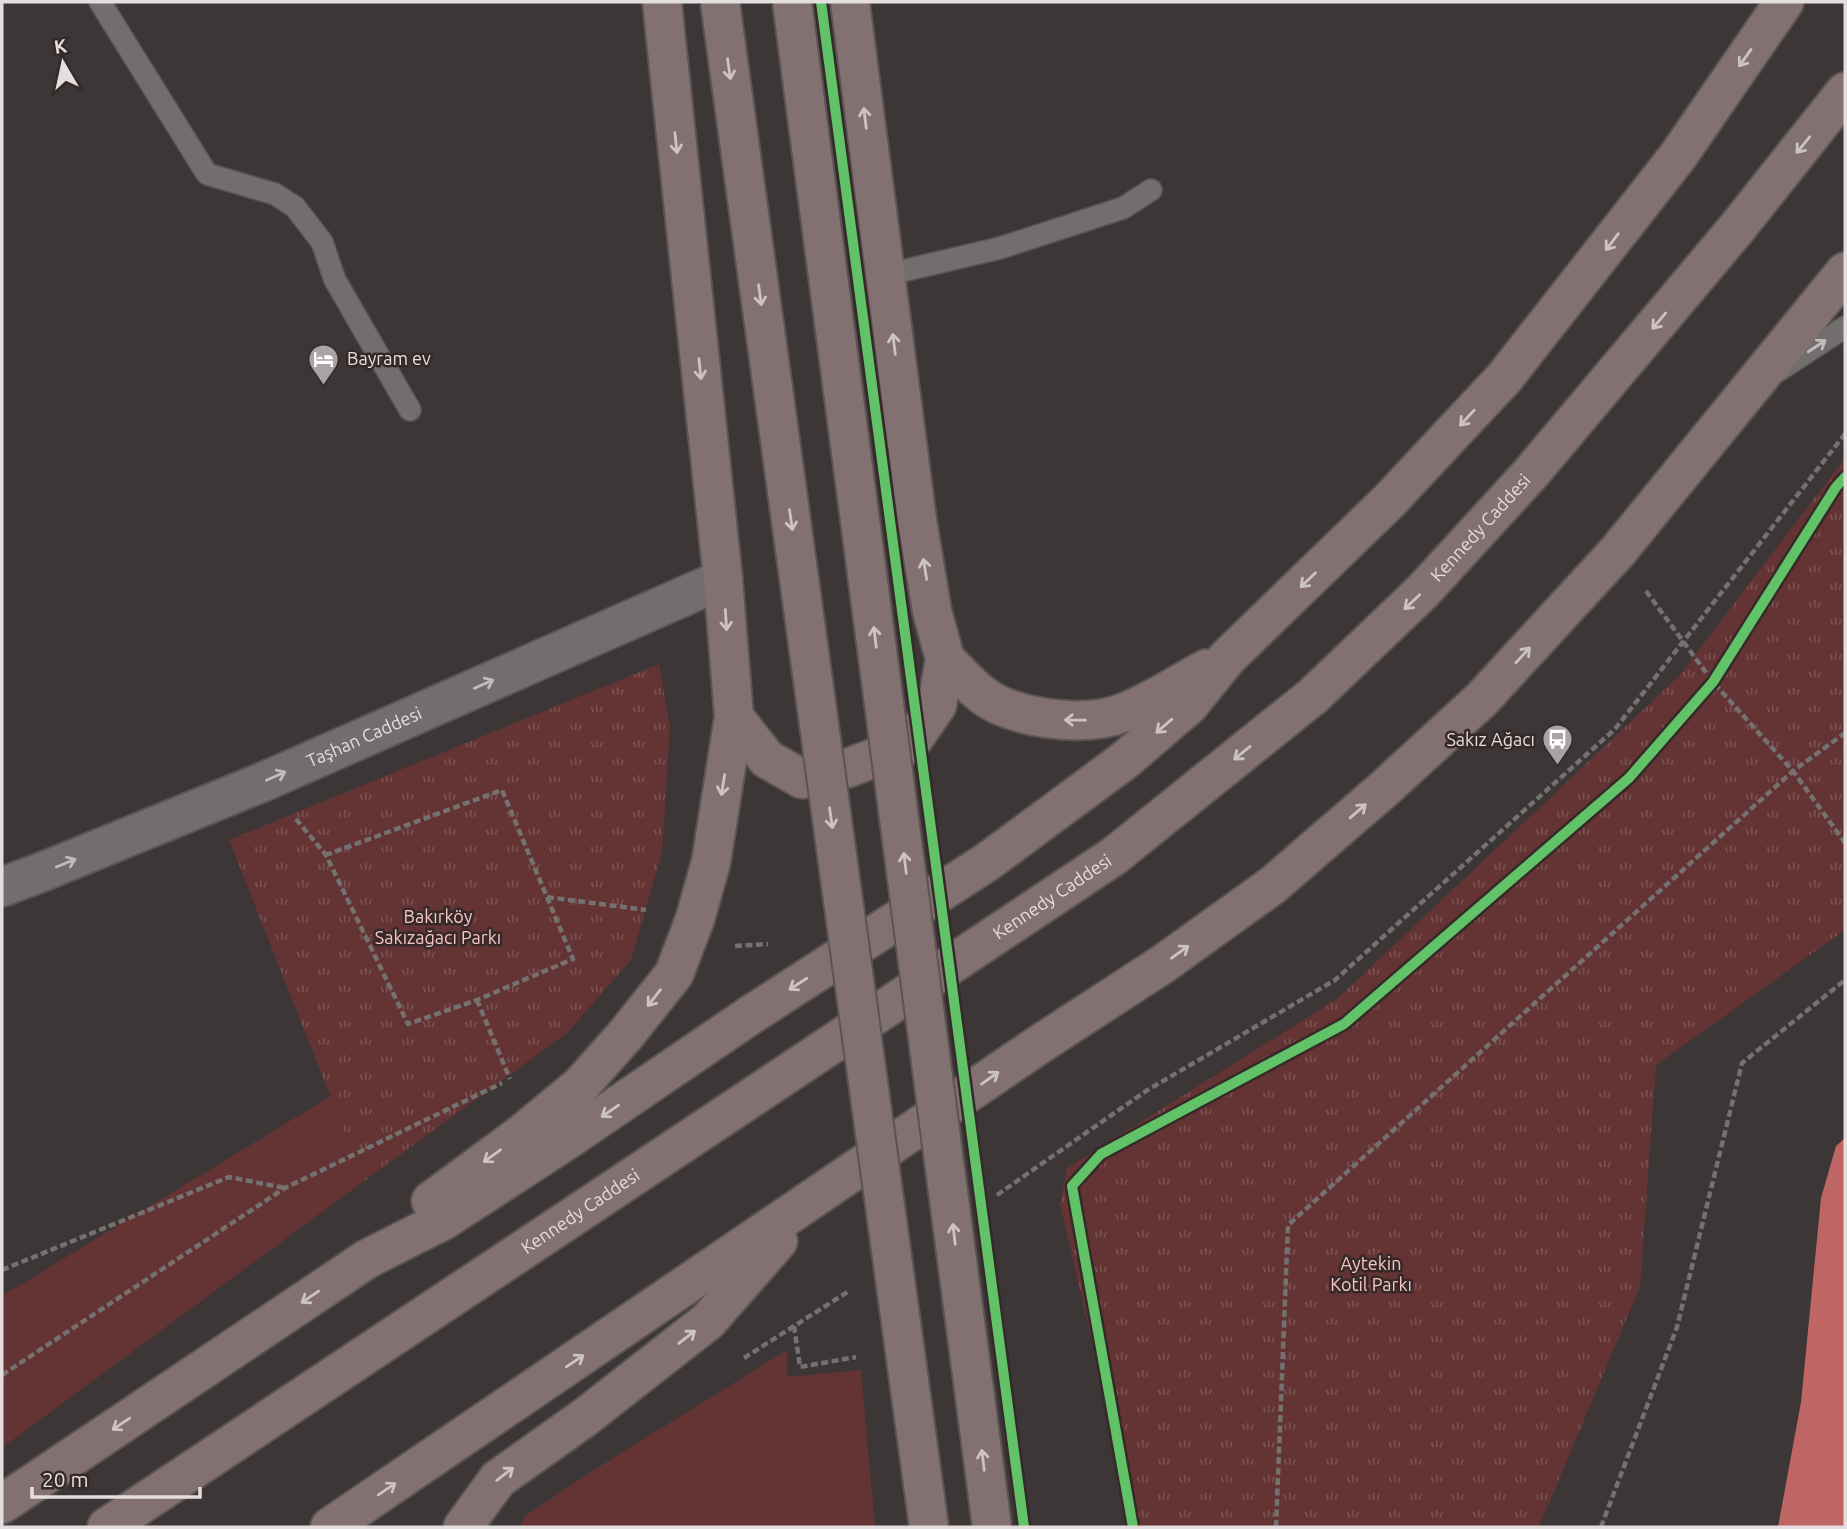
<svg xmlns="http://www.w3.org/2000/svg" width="1847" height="1529" viewBox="0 0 1847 1529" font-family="Ubuntu,sans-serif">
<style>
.grass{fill:#633433}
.park{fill:url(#park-tufts)}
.water{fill:#bd6664}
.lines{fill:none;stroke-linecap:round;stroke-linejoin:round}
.lane-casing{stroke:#5a5454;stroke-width:24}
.street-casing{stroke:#5a5454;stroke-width:42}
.highway-casing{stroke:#5a5454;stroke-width:42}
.path{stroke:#757171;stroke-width:4.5;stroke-dasharray:7 3.5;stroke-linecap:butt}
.lane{stroke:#726e6e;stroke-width:21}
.street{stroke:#726e6e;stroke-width:38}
.highway{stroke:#837171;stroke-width:38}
.highway-bridge-casing{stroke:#5a5454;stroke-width:42;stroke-linecap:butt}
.highway-bridge{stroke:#837171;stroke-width:38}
.cycleway-casing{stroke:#352a29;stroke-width:15}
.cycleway{stroke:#61c268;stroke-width:10}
.oneway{stroke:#ccc3c3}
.oneway2{stroke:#c2bcbc}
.labels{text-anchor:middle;stroke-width:5;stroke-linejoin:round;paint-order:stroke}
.poi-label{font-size:18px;fill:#e5dede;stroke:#352a29;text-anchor:start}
.street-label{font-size:18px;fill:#e5dede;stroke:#352a29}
.park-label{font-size:18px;fill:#f9c5c2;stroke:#352a29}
</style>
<defs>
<pattern id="park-tufts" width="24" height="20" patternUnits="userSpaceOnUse" patternTransform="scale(1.75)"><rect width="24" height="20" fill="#633433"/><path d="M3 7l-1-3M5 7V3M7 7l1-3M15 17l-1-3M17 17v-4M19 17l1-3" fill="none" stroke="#795150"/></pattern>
</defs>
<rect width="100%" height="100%" fill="#3c3636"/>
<!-- grass -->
<path class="grass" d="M331 1096 364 1181 2 1448V1296Z
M787 1350V1377L861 1370 875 1527H519L525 1516 597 1468Z"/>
<!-- park -->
<path class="park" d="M1845 458V930L1656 1065 1640 1287 1539 1527H1135L1060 1204 1067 1168 1337 999 1679 676Z
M659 664 670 726 662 852 631 960 567 1033 364 1181 229 840Z"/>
<!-- water -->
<path class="water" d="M1845 1138V1527H1778L1801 1402 1821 1198 1836 1146Z"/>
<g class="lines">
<defs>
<path id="lane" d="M100 2 207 174 275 194 295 207 322 242 335 280 410 410
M885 275 1000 248 1123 208 1151 190
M1778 371 1845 327"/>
<g id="street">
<path id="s1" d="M2 887 42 872 263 782 723 579"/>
</g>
<g id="highway">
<path d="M945 659C961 674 978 696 999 705 1033 720 1090 727 1125 712 1153 701 1180 683 1206 669"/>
<path d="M734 717 767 759 802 779 848 768 910 744 937 705 945 659 932 611 917 520 850 2"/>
<path d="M431 1201 523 1133 581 1085 627 1033 674 974 695 919 711 862 734 717 723 579 662 2"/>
<path d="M2 1504 367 1259 444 1220 564 1142 749 1016 987 862 1125 760 1189 705 1227 658 1389 501 1505 377 1678 156 1784 2"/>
<path id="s2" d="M107 1527 1114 856 1313 696 1423 591 1531 473 1737 228 1845 92"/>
<path d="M330 1527 1040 1044 1163 964 1273 885 1385 788 1482 699 1618 551 1845 272"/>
<path d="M463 1527 498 1479 584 1418 708 1321 778 1241"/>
</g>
</defs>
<!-- lane casing -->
<use href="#lane" class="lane-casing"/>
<!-- street casing -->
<use href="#street" class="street-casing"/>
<!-- highway casing -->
<use href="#highway" class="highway-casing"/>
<!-- path -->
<path class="path" d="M1646 591 1713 682 1793 771 1845 843
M296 819 326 855 408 1024 477 1000 573 959 502 790 326 855
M547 897 646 910
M735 946 768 944
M477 1000 510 1079
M997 1195 1146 1091 1335 980 1615 729 1845 434
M2 1270 229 1177 285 1188
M794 1326 800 1367 856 1357
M744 1358 849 1291
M2 1375 285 1188 502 1083
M1276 1527 1288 1225 1793 771 1845 733
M1601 1527 1677 1327 1742 1063 1845 980"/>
<!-- lane -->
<use href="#lane" class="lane"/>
<!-- street -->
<use href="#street" class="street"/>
<!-- highway -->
<use href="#highway" class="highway"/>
<defs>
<path id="highway-bridge" d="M720 2 929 1527
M792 2 992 1527"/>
</defs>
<!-- highway-bridge casing -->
<use href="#highway-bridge" class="highway-bridge-casing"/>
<!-- highway-bridge -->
<use href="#highway-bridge" class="highway-bridge"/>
<defs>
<path id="cycleway" d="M821 2 1024 1527
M1133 1527 1072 1186 1101 1154 1344 1024 1629 778 1713 682 1836 487 1845 477"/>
</defs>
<!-- cycleway casing -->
<use href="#cycleway" class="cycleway-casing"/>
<!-- cycleway -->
<use href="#cycleway" class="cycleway"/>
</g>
<!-- one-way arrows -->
<defs><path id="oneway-shaft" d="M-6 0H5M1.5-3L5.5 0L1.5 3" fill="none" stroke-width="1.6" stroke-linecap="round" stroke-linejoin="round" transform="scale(1.75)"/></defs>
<g class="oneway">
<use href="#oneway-shaft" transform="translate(1745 58) rotate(125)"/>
<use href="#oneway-shaft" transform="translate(729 69) rotate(82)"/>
<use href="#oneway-shaft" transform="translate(865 118) rotate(-97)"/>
<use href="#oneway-shaft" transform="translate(676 143) rotate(84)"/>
<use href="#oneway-shaft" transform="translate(1803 145) rotate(129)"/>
<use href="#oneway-shaft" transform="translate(1612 242) rotate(127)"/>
<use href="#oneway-shaft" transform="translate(760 295) rotate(82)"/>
<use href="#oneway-shaft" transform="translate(1659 321) rotate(130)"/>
<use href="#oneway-shaft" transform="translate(894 344) rotate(-97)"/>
<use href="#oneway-shaft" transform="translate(700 369) rotate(84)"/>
<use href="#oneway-shaft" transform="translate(1467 418) rotate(133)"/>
<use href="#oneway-shaft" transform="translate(791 520) rotate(82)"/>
<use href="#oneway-shaft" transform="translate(925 569) rotate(-99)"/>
<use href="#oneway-shaft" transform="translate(1308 580) rotate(136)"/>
<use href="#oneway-shaft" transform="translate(1412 602) rotate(137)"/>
<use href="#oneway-shaft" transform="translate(726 620) rotate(86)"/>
<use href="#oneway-shaft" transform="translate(875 637) rotate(-97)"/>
<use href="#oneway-shaft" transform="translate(1523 655) rotate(-47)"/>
<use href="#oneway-shaft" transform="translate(1075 720) rotate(-179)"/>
<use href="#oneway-shaft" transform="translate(1164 726) rotate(139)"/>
<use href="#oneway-shaft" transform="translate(1242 753) rotate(141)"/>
<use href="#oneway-shaft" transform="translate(723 785) rotate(99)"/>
<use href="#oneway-shaft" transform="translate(1358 811) rotate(-41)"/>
<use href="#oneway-shaft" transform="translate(831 818) rotate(82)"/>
<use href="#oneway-shaft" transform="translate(905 863) rotate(-97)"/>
<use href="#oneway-shaft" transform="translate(1180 952) rotate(-36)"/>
<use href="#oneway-shaft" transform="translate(798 984) rotate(147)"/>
<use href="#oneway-shaft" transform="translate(654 998) rotate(128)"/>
<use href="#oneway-shaft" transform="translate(990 1078) rotate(-35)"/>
<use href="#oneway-shaft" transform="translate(610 1111) rotate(146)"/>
<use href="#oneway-shaft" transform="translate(492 1156) rotate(144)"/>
<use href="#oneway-shaft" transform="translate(954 1234) rotate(-97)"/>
<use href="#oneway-shaft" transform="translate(310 1297) rotate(146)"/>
<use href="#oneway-shaft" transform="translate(687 1337) rotate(-38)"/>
<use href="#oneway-shaft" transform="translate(575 1361) rotate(-34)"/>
<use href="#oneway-shaft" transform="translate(121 1424) rotate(146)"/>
<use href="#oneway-shaft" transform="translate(983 1460) rotate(-97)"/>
<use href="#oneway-shaft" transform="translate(505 1474) rotate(-38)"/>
<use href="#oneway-shaft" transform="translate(387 1489) rotate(-34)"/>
</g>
<g class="oneway2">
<use href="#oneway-shaft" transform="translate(1817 346) rotate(-33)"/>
<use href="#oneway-shaft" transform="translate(484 684) rotate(-24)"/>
<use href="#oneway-shaft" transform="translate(276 776) rotate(-24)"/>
<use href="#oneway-shaft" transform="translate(66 863) rotate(-22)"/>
</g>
<!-- icons -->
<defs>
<symbol id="hotel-pin" viewBox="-11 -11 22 30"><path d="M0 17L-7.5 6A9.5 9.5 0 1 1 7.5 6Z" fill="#aaa3a3" stroke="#352a29"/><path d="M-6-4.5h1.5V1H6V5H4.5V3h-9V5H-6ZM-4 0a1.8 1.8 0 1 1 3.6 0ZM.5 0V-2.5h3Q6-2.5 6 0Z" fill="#fff"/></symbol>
<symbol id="bus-pin" viewBox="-11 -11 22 30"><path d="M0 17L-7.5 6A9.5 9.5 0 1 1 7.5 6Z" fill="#aaa3a3" stroke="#352a29"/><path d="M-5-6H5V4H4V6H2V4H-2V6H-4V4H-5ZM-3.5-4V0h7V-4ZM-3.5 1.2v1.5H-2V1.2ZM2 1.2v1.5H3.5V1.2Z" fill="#fff"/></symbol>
</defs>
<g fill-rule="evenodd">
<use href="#hotel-pin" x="306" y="342" width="35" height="47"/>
<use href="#bus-pin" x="1540" y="722" width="35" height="47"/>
</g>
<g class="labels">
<!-- poi labels -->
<g class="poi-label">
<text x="347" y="365">Bayram ev</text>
<text x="1535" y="746" text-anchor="end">Sakız Ağacı</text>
</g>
<!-- street labels -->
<g class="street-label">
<text dy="6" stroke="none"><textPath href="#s2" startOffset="1703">Kennedy Caddesi</textPath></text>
<text dy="6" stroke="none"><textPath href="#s1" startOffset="392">Taşhan Caddesi</textPath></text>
<text dy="6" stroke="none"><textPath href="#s2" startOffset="1136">Kennedy Caddesi</textPath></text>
<text dy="6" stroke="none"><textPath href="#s2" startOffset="569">Kennedy Caddesi</textPath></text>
</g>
<!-- park labels -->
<g class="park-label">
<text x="438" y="923">Bakırköy<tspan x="438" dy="21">Sakızağacı Parkı</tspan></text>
<text x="1371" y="1270">Aytekin<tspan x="1371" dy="21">Kotil Parkı</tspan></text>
</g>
</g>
<!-- border -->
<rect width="1847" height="1529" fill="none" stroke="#e5dede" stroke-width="7"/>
<!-- north arrow -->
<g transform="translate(63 63) rotate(351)" stroke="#352a29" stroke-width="5" paint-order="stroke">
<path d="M0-5L12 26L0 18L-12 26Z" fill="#e5dede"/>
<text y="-10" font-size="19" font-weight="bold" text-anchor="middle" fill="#e5dede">K</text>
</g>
<!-- scale -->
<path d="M32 1487v10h168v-10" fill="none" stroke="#e5dede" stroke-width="3.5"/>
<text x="42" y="1487" font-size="21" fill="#e5dede" stroke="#352a29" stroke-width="5" paint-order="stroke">20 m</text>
</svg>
